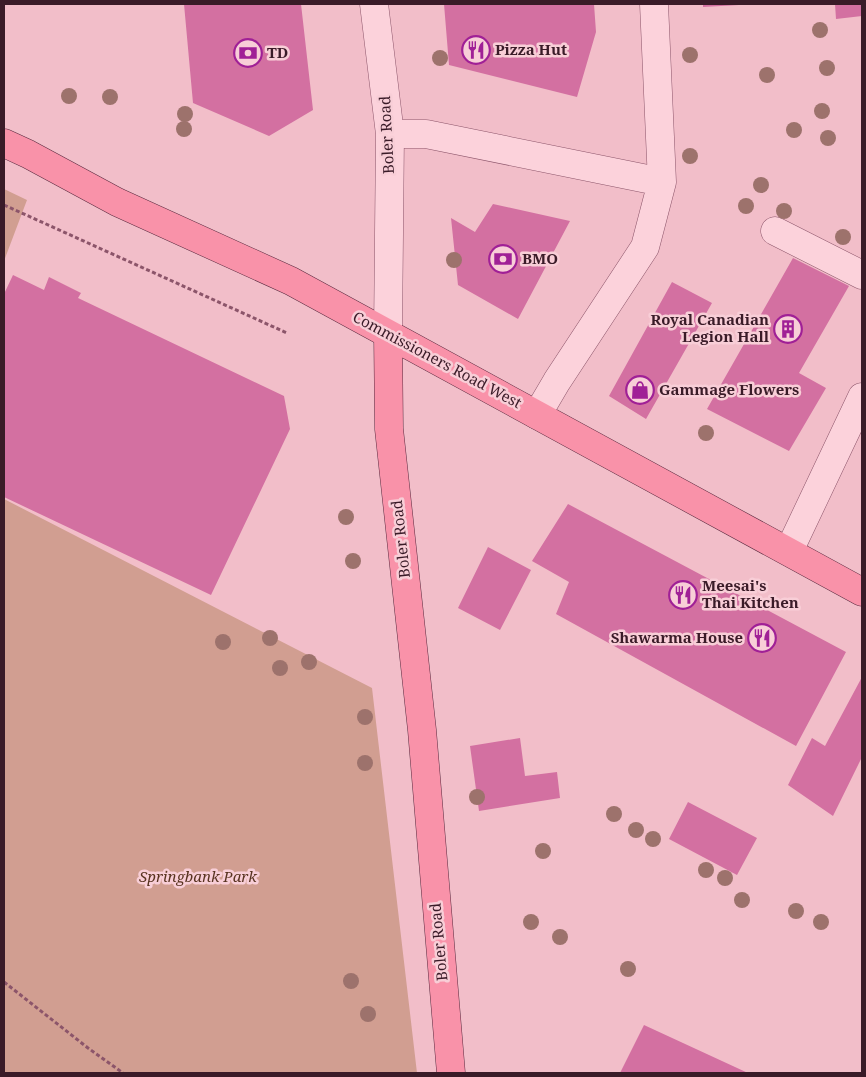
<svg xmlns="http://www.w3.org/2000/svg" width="866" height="1077" viewBox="0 0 866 1077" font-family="'Noto Serif',serif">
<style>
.green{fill:#d19e91}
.building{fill:#d370a1}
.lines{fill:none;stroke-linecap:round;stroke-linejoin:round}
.minor-casing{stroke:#8c556a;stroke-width:29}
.major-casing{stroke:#592a3f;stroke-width:29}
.path{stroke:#8c556a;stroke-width:3;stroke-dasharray:4 2.5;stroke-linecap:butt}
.minor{stroke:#fcd2db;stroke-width:28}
.major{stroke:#f992a9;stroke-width:28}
.tree{fill:#9d726c}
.labels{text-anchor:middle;stroke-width:5;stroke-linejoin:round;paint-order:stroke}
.poi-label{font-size:15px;font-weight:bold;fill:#3a1b28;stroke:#f8ced7;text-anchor:start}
.street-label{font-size:15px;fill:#3a1b28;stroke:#f8ced7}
.park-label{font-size:15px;font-style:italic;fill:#583320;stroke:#f8ced7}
</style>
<rect width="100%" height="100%" fill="#f2bec9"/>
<!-- green -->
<path class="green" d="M4 189 27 200 4 261Z
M4 499 372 688 417 1073H4Z"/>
<!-- building -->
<path class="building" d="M184 4H301L313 110 269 136 193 103Z
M444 4H594L596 32 577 97 449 65Z
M703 4H739V5L703 7Z
M835 4H862V16L836 19Z
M493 204 570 221 518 319 458 285 451 218 475 232Z
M793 258 849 286 799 373 826 388 789 451 707 409Z
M13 275 44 290 49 277 81 293 78 298 284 396 290 429 211 595 4 497V294Z
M672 282 712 303 646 419 609 396Z
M568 504 846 652 796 746 556 614 569 582 532 561Z
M488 547 531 570 500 630 458 608Z
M862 677V757L833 816 788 785 812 738 825 746Z
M520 738 525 776 557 772 560 798 479 811 470 746Z
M688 802 757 838 737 875 669 839Z
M644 1025 748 1073H620Z"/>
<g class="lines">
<defs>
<path id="minor" d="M374 4 390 134 388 334
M390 134H426L662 182
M775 231 862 275
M537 415 557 381 645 247 662 182 654 4
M789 551 862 397"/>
<path id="major" d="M4 143 28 154 117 202 291 281 862 592
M388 334 389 429 422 730 451 1073"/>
</defs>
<!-- minor casing -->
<use href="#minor" class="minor-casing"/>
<!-- major casing -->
<use href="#major" class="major-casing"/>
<!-- path -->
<path class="path" d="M4 205 287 333
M4 982 88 1048 123 1073"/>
<!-- minor -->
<use href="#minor" class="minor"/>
<!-- major -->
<use href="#major" class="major"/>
</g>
<!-- trees -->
<g class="tree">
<circle cx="820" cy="30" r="8"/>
<circle cx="690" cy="55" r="8"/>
<circle cx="440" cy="58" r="8"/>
<circle cx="827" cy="68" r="8"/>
<circle cx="767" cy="75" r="8"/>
<circle cx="69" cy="96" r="8"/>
<circle cx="110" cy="97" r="8"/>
<circle cx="822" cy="111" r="8"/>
<circle cx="185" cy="114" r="8"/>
<circle cx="184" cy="129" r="8"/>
<circle cx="794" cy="130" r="8"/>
<circle cx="828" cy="138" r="8"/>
<circle cx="690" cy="156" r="8"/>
<circle cx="761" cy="185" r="8"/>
<circle cx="746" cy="206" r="8"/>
<circle cx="784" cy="211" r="8"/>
<circle cx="843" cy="237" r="8"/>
<circle cx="454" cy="260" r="8"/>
<circle cx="706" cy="433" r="8"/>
<circle cx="346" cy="517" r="8"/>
<circle cx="353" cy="561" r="8"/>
<circle cx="270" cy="638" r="8"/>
<circle cx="223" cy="642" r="8"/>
<circle cx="309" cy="662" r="8"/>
<circle cx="280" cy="668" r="8"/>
<circle cx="365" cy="717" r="8"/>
<circle cx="365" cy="763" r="8"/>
<circle cx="477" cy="797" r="8"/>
<circle cx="614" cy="814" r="8"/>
<circle cx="636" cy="830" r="8"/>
<circle cx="653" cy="839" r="8"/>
<circle cx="543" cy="851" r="8"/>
<circle cx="706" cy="870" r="8"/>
<circle cx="725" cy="878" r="8"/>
<circle cx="742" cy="900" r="8"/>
<circle cx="796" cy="911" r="8"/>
<circle cx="531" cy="922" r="8"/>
<circle cx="821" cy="922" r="8"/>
<circle cx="560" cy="937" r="8"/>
<circle cx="628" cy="969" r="8"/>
<circle cx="351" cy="981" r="8"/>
<circle cx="368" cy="1014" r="8"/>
</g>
<!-- icons -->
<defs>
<symbol id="restaurant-ring" viewBox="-11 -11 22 22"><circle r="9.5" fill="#f8ced7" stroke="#a02096" stroke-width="1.5"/><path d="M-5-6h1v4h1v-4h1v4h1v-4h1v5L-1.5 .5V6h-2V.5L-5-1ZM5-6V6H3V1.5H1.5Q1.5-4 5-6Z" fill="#a02096"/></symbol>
<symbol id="bank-ring" viewBox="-11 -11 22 22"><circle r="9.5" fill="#f8ced7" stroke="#a02096" stroke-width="1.5"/><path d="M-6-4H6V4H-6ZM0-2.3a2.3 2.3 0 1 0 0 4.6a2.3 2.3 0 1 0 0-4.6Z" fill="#a02096"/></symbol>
<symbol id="building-ring" viewBox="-11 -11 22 22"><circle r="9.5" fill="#f8ced7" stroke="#a02096" stroke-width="1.5"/><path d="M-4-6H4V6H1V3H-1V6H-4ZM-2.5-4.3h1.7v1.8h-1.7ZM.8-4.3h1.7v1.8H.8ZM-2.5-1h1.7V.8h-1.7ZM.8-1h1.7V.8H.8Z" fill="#a02096"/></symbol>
<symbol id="shop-ring" viewBox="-11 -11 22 22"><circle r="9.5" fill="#f8ced7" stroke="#a02096" stroke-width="1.5"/><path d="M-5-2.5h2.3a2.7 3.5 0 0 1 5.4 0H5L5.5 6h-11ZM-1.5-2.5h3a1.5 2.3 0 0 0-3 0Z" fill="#a02096"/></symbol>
</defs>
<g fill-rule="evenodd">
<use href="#restaurant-ring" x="460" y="34" width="32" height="32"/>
<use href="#bank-ring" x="232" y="37" width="32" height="32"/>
<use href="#bank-ring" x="487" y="243" width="32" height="32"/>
<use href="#building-ring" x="772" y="313" width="32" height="32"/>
<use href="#shop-ring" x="624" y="374" width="32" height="32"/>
<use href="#restaurant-ring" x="667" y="579" width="32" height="32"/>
<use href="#restaurant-ring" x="746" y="622" width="32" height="32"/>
</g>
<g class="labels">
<!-- poi labels -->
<g class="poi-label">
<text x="495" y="55">Pizza Hut</text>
<text x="267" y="58">TD</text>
<text x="522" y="264">BMO</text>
<text x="769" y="325" text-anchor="end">Royal Canadian<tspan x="769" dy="17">Legion Hall</tspan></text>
<text x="659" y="395">Gammage Flowers</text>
<text x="702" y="591">Meesai's<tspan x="702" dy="17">Thai Kitchen</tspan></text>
<text x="743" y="643" text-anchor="end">Shawarma House</text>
</g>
<!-- street labels -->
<g class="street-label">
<text transform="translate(387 135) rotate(-93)" y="5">Boler Road</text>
<text transform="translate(437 360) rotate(28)" y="5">Commissioners Road West</text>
<text transform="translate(401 539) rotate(-96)" y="5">Boler Road</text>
<text transform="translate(439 942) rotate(-95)" y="5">Boler Road</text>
</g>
<!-- park labels -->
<g class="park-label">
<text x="198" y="882">Springbank Park</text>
</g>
</g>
<!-- border -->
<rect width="866" height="1077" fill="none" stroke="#3a1b28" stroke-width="10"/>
</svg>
